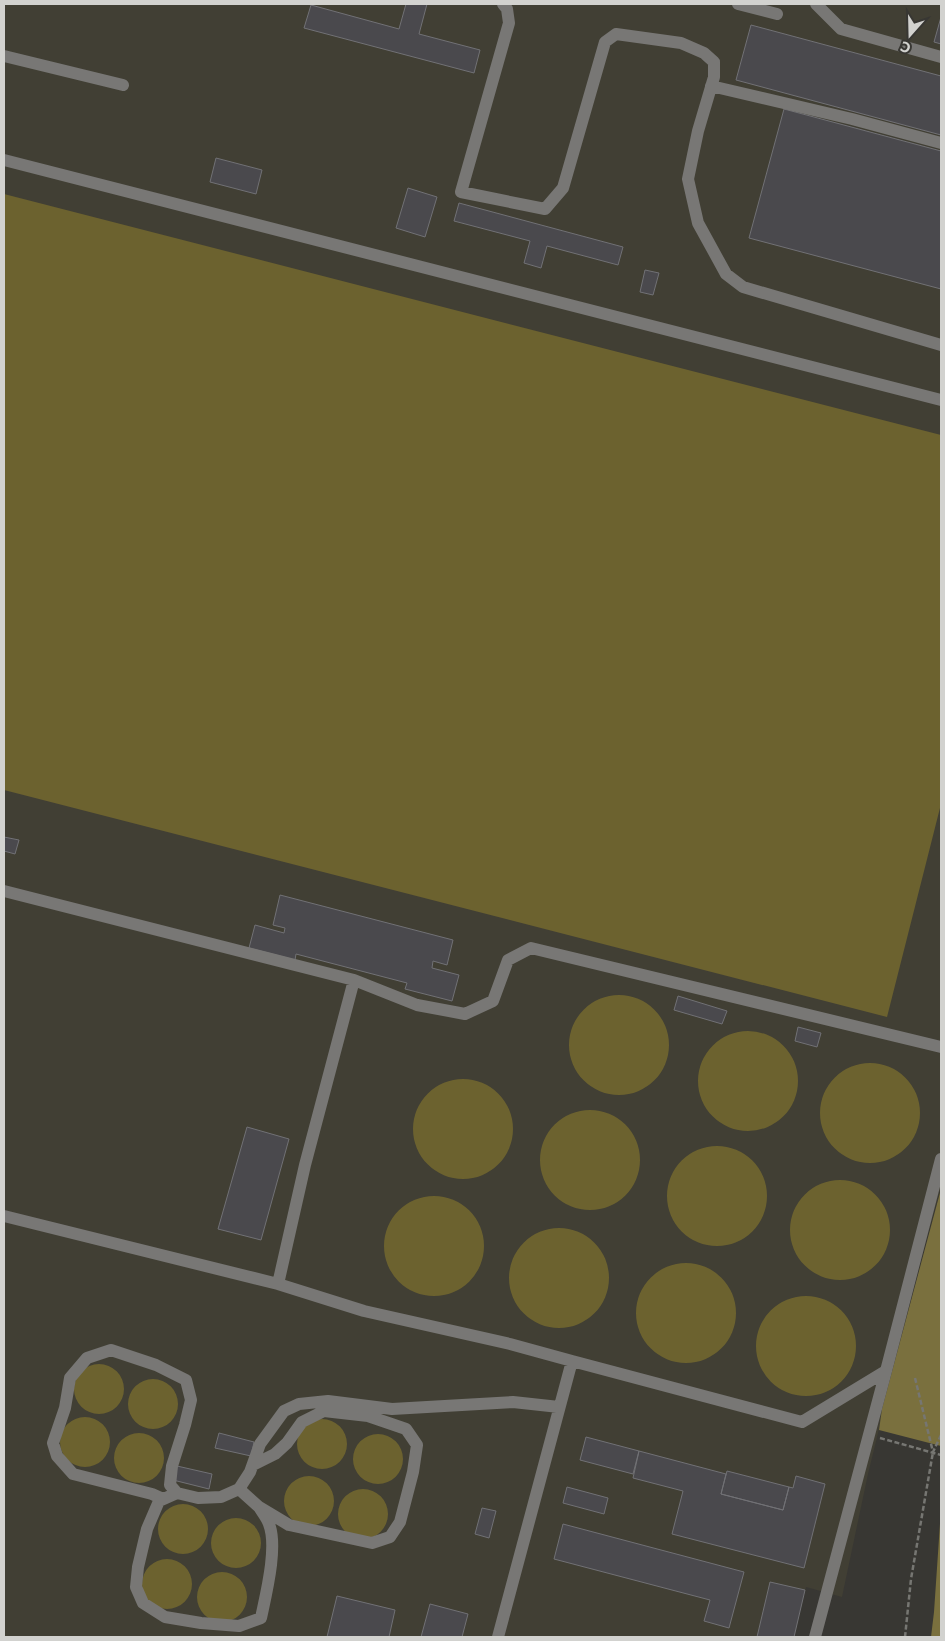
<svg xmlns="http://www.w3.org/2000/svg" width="945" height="1641" viewBox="0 0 945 1641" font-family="Commissioner,sans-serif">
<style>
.built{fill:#413f34}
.forest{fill:#7a703e}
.water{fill:#6c622f}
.building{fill:#4a494d;stroke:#717175}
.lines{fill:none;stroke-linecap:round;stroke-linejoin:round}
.path{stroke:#767672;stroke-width:2.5;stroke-dasharray:5 2.5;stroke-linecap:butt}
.minor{stroke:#787775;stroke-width:12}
</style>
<rect width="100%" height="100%" fill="#383733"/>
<!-- built -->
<path class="built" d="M4 4H941V1187L915 1282 868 1474 842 1597 806 1587 794 1637H4Z"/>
<!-- forest -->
<path class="forest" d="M941 1189V1446L879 1430 882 1409Z
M941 1509V1637H931L934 1612Z"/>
<!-- water -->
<path class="water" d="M4 194 941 435V804L887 1017 4 790Z
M569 1045a50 50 0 1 1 100 0a50 50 0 1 1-100 0Z
M698 1081a50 50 0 1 1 100 0a50 50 0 1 1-100 0Z
M820 1113a50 50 0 1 1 100 0a50 50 0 1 1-100 0Z
M413 1129a50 50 0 1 1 100 0a50 50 0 1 1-100 0Z
M540 1160a50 50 0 1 1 100 0a50 50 0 1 1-100 0Z
M667 1196a50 50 0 1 1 100 0a50 50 0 1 1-100 0Z
M790 1230a50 50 0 1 1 100 0a50 50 0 1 1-100 0Z
M384 1246a50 50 0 1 1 100 0a50 50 0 1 1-100 0Z
M509 1278a50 50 0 1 1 100 0a50 50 0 1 1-100 0Z
M636 1313a50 50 0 1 1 100 0a50 50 0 1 1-100 0Z
M756 1346a50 50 0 1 1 100 0a50 50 0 1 1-100 0Z
M74 1389a25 25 0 1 1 50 0a25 25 0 1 1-50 0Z
M128 1404a25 25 0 1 1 50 0a25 25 0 1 1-50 0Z
M60 1442a25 25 0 1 1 50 0a25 25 0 1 1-50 0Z
M297 1444a25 25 0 1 1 50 0a25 25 0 1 1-50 0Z
M114 1458a25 25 0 1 1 50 0a25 25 0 1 1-50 0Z
M353 1459a25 25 0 1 1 50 0a25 25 0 1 1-50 0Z
M284 1501a25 25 0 1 1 50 0a25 25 0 1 1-50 0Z
M338 1514a25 25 0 1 1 50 0a25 25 0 1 1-50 0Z
M158 1529a25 25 0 1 1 50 0a25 25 0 1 1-50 0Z
M211 1543a25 25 0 1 1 50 0a25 25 0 1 1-50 0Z
M142 1584a25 25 0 1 1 50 0a25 25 0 1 1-50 0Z
M197 1597a25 25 0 1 1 50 0a25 25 0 1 1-50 0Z"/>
<!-- building -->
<path class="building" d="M406 4H427L419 34 480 50 474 73 304 28 311 5 399 29Z
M941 17V44L934 42Z
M751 25 941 76V135L736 80Z
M784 109 941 151V289L749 238Z
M216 158 262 170 256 194 210 182Z
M408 188 437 197 425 237 396 228Z
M459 203 623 247 618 265 547 246 541 268 524 263 530 241 454 221Z
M645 270 659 273 653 295 640 292Z
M4 837 19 840 15 854 4 851Z
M280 895 453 940 447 965 433 961 432 968 459 975 452 1001 405 989 407 983 296 954 295 960 249 948 255 925 284 933 285 928 273 925Z
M678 996 727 1011 722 1024 674 1010Z
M798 1027 821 1033 817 1047 795 1041Z
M247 1127 289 1139 261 1240 218 1229Z
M219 1433 254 1442 251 1456 215 1448Z
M586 1437 639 1451 633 1474 580 1460Z
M639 1451 726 1474 721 1494 783 1510 789 1487 793 1488 796 1476 825 1484 804 1568 672 1534 683 1491 633 1478Z
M177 1466 212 1474 209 1489 173 1480Z
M727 1471 789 1487 783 1510 721 1494Z
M567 1487 608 1498 604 1514 563 1503Z
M482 1508 496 1511 489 1538 475 1534Z
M563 1524 744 1572 729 1628 704 1621 710 1600 554 1559Z
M770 1582 805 1590 794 1637H757Z
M337 1596 395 1610 389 1637H327Z
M430 1604 468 1614 462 1637H421Z"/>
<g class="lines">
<!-- path -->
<path class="path" d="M915 1378 933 1452 941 1435
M880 1438 941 1455
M905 1637 911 1579 933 1452"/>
<!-- minor -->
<path class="minor" d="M503 4 507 9 509 23 461 192 545 209 563 188 605 42 616 34 681 43 704 53 714 62V77L698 131 688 179 698 223 726 274 743 287 941 345
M738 4 777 14
M816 4 841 29 941 57
M4 56 123 85
M711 86 852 119 941 143
M4 160 941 400
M4 891 354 980 417 1005 465 1014 493 1001 508 960 531 948 941 1047
M4 1216 278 1284 364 1311 510 1344 572 1361
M278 1284 305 1165 354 980
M239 1489 259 1507 289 1525 372 1543 390 1537 400 1522 413 1472 417 1445 406 1429 368 1416 324 1411 302 1422 287 1443 275 1454 253 1465
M163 1499 152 1494 73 1474 57 1456 53 1443 65 1408 70 1378 87 1358 111 1350 156 1365 186 1380 191 1400 185 1425 172 1466 170 1485 177 1493
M259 1507C262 1512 267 1518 269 1524 278 1547 266 1594 261 1618L239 1626 201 1623 165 1617 143 1603 136 1587 138 1567 147 1529 159 1501 177 1493 198 1498 221 1497 239 1489 250 1472 260 1444 284 1411 299 1404 328 1401 392 1409 513 1402 559 1407
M498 1637 572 1361 802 1422 886 1371 941 1159
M815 1637 886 1371"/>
</g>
<!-- border -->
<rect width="945" height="1641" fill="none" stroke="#d2d2cf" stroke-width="10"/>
<!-- north arrow -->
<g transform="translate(910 35) rotate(200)" stroke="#383733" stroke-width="4" paint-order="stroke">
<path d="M0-4L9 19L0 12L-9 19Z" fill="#d2d2cf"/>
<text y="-8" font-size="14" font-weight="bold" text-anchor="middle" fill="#d2d2cf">С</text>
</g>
</svg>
